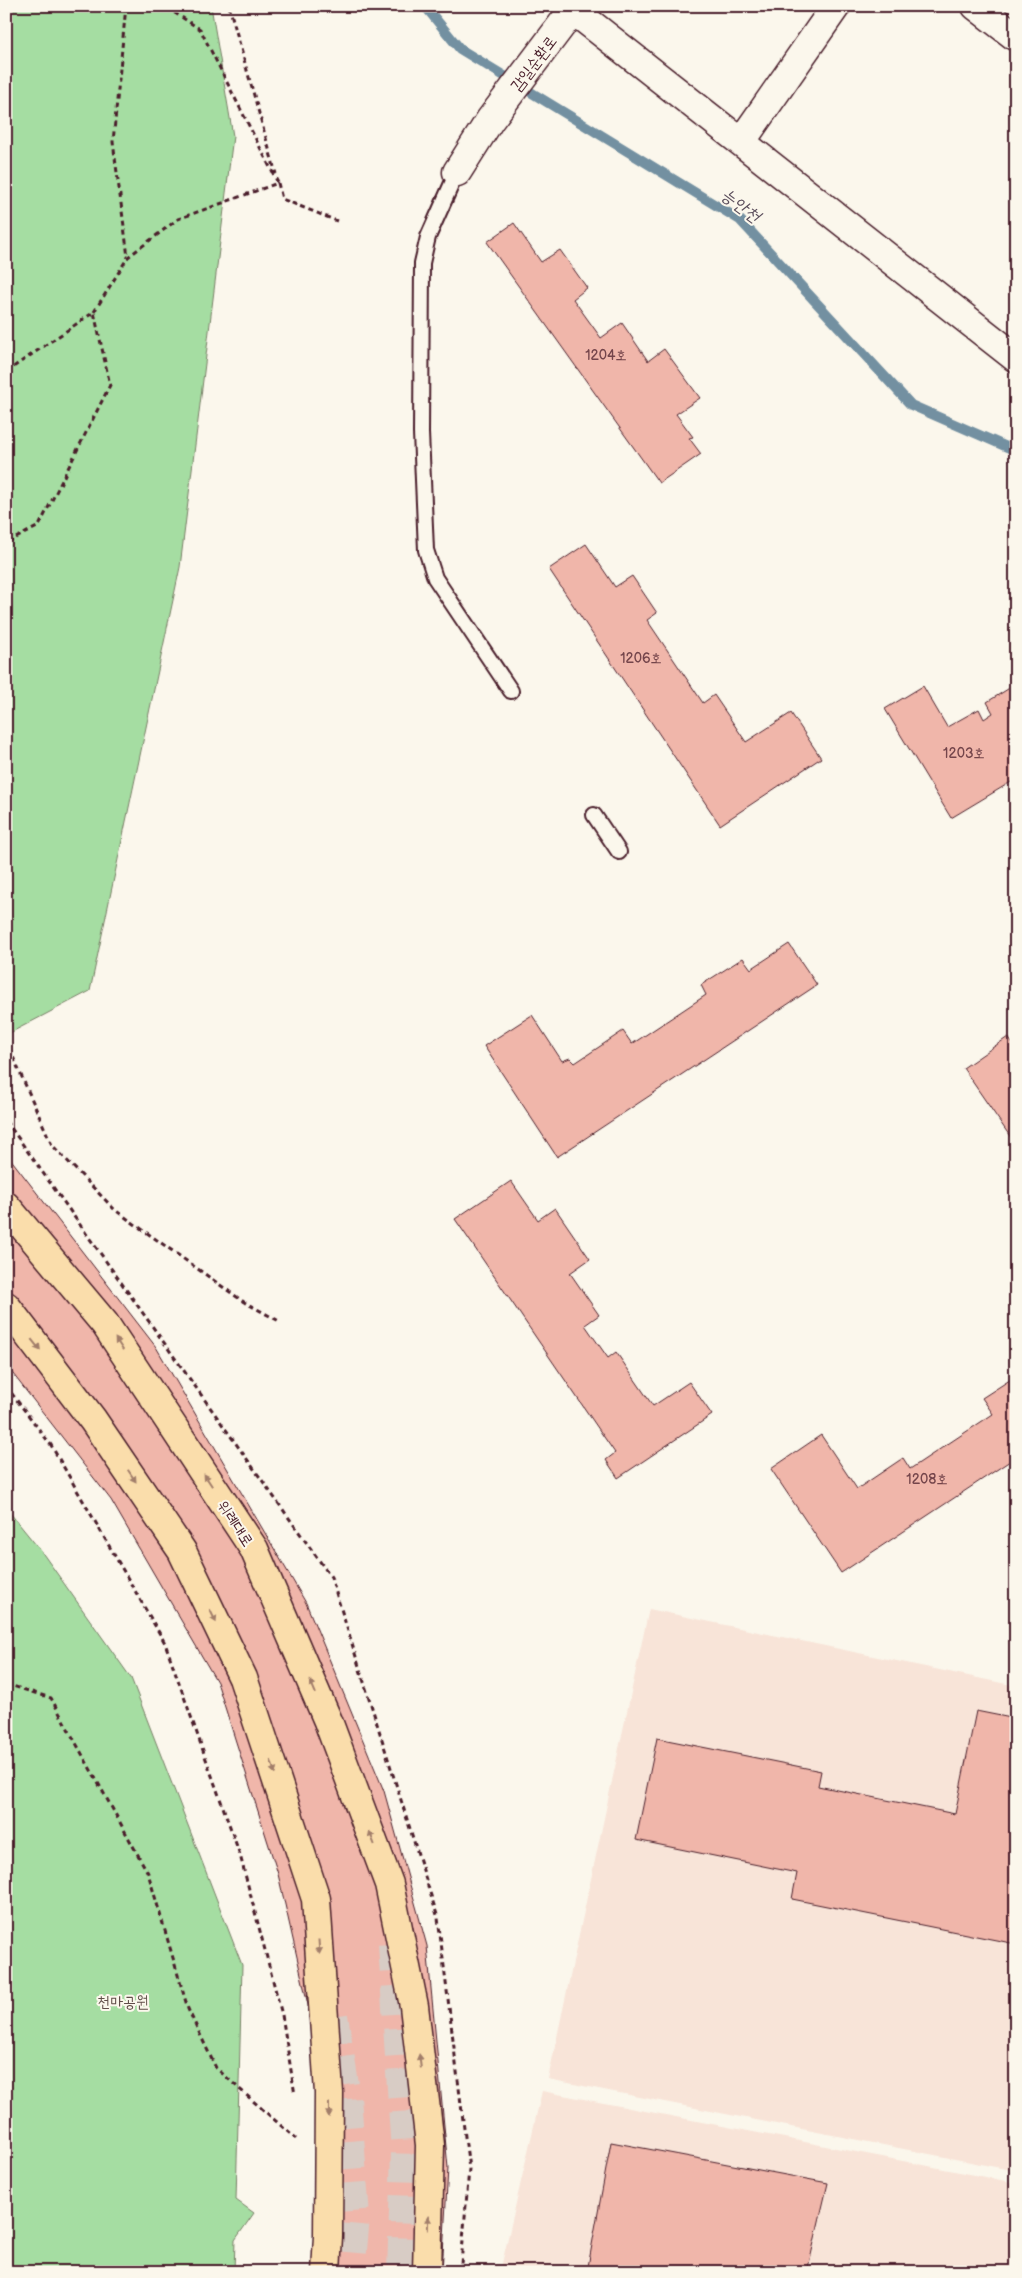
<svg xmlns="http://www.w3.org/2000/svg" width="1022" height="2278" viewBox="0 0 1022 2278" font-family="'Balsamiq Sans','Poor Story',sans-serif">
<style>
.built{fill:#f8e4d8}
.green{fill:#a5dda2;stroke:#787e66}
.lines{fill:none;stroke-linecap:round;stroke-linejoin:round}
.stream{stroke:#7390a1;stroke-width:10}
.building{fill:#f0b6aa;stroke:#4a1f2b}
.primary-tunnel{stroke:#d8ccc5;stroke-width:28;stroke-dasharray:28 14;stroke-linecap:butt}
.service-casing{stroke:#4a1f2b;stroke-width:18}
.minor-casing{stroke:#4a1f2b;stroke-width:31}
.primary-casing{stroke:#4a1f2b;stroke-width:31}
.path{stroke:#4a1f2b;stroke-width:3;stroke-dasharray:5 4;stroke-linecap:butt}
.service{stroke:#fbf7ec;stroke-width:14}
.minor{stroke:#fbf7ec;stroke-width:28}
.primary{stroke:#faddab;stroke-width:28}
.oneway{fill:#a27e6b}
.labels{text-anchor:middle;stroke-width:4;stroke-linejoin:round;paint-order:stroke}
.number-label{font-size:14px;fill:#74454b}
.street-label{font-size:16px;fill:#4a1f2b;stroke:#fbf7ec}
.park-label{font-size:16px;fill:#614e49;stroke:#fbf7ec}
.water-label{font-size:18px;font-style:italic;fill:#5b4e5c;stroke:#fbf7ec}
</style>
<rect width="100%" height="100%" fill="#fbf7ec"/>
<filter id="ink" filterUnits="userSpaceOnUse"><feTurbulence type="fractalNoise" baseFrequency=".02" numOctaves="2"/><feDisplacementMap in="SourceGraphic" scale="10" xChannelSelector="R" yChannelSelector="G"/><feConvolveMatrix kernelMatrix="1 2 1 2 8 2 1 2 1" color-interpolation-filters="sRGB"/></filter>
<g filter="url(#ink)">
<!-- built -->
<path class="built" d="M649 1609 1016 1686V2171L548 2079Z
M542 2091 1016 2183V2272H500Z"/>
<!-- green -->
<path class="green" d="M6 6H211L233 136 180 567 90 991 6 1035Z
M6 1508 41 1551 131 1678 242 1965 236 2200 254 2213 235 2240 234 2272H6Z"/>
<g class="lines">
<!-- stream -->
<path class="stream" d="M425 6 460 49 740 220 911 405 1016 451"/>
</g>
<!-- building -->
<path class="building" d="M514 223 541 262 560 250 587 288 573 299 601 338 622 323 648 361 664 349 700 398 676 414 693 437 689 438 701 454 659 483 487 242Z
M586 544 615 587 632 576 657 613 647 620 703 703 714 695 746 742 791 713 821 758 720 825 549 569Z
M1016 684V779L951 818 885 709 923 686 947 727 979 709 984 719 993 713 987 702Z
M789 944 817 985 557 1157 484 1046 532 1015 562 1061 570 1058 575 1063 623 1031 632 1044 706 995 701 985 743 958 751 969Z
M1008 1037 1016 1049V1145L963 1068Z
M6 1153 156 1347 306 1603 384 1791 427 1946 448 2168 442 2272H317L321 2149 308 2005 278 1874 217 1682 111 1500 6 1365Z
M511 1181 538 1220 555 1208 590 1259 570 1273 599 1315 585 1325 608 1358 616 1352 653 1406 689 1382 712 1415 618 1478 606 1460 615 1453 455 1219Z
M1016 1376V1457L841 1573 771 1469 821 1435 857 1489 903 1458 910 1469 993 1414 982 1398Z
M976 1711 1016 1719V1944L792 1899 797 1873 636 1840 657 1738 821 1771 818 1786 955 1814Z
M611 2142 828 2183 807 2272H587Z"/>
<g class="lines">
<!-- primary-tunnel -->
<path class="primary-tunnel" d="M392 1944 405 2153 401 2272
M334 2016 347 2097 356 2217 351 2272"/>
<defs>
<path id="service" d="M457 172 428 237 422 263 421 433 426 550 435 578 511 691
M594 815 619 852"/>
<path id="minor" d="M976 6 1016 37
M573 10 1016 358
M741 142 836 6
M457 172 490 120 576 6"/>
<path id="primary" d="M6 1206 105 1324 254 1549 328 1721 389 1884 414 2006 430 2145 427 2272
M6 1306 93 1420 182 1551 243 1678 316 1899 329 2093 328 2236 326 2272"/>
</defs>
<!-- service casing -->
<use href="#service" class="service-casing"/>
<!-- minor casing -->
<use href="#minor" class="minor-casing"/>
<!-- primary casing -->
<use href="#primary" class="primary-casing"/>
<!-- path -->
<path class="path" d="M126 6 113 142 128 257
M229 6 276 174
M278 183 282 199 337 221
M94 312 128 257 178 219 278 183 200 29 164 6
M6 372 94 312 110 385 39 526 6 543
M6 1041 52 1145 115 1210 244 1302 279 1321
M6 1121 331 1577 438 1918 469 2169 461 2264
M6 1386 51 1445 165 1643 240 1855 282 2015 295 2095
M6 1684 51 1698 148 1873 188 2009 216 2068 296 2139"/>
<!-- service -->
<use href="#service" class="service"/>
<!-- minor -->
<use href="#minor" class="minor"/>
<!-- primary -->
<use href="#primary" class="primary"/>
</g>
<!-- one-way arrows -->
<defs><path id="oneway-solid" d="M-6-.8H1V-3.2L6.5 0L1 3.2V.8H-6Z" transform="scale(1.25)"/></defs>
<g class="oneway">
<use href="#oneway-solid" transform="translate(119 1344) rotate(-123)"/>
<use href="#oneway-solid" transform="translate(36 1345) rotate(52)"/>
<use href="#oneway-solid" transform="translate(132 1476) rotate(56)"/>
<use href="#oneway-solid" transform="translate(208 1480) rotate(-123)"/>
<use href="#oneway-solid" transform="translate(213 1616) rotate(64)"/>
<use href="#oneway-solid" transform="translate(313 1687) rotate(-113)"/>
<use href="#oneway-solid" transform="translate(273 1767) rotate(72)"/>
<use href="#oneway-solid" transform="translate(372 1838) rotate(-111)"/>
<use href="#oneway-solid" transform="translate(319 1947) rotate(86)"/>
<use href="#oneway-solid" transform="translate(420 2061) rotate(-97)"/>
<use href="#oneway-solid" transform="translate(329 2110) rotate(90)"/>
<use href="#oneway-solid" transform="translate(428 2223) rotate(-89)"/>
</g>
</g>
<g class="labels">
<!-- number labels -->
<g class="number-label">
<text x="606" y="360">1204호</text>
<text x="641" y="663">1206호</text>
<text x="964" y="758">1203호</text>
<text x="927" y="1484">1208호</text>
</g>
<!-- street labels -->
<g class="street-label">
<text transform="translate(533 63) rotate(-53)" y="6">감일순환로</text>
<text transform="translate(236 1523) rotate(57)" y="6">위례대로</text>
</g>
<!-- park labels -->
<g class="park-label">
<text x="123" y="2007">천마공원</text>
</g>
<!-- water labels -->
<g class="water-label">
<text transform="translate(741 205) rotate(37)" y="6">능안천</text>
</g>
</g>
<!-- margin -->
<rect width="1022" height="2278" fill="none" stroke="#fbf7ec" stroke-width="25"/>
<rect x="12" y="12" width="997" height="2253" fill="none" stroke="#4a1f2b" stroke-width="2" filter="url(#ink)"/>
</svg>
